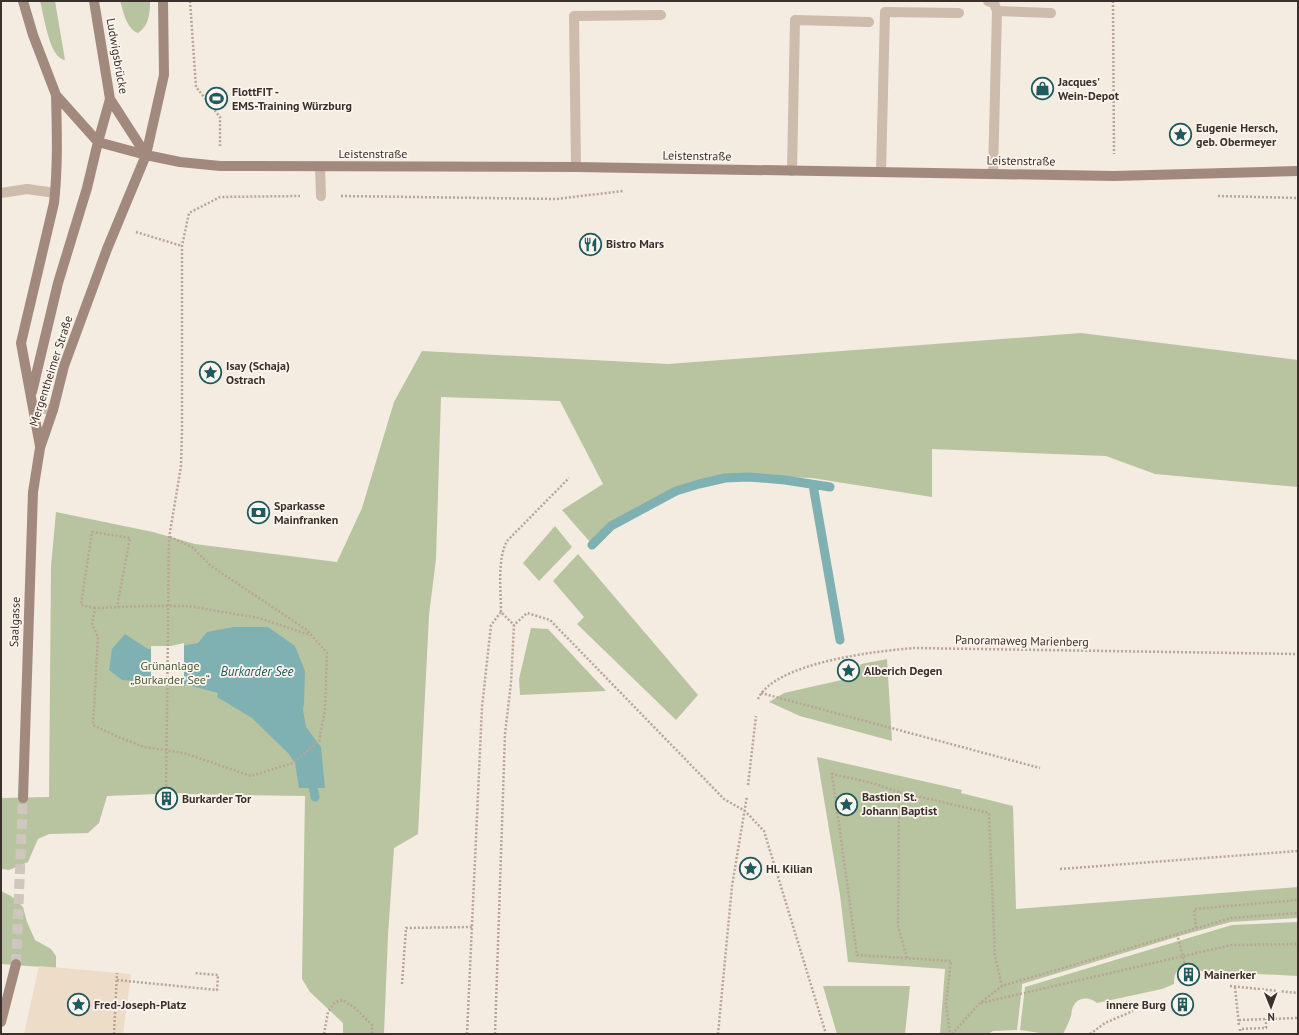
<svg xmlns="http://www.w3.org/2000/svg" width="1299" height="1035" viewBox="0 0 1299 1035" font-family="'PT Sans',sans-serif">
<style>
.green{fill:#b8c4a0}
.plaza{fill:#ecdcc8}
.water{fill:#7fb0b2}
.pier{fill:#f4ebe1}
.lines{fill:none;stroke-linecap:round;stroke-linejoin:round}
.stream{stroke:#7fb0b2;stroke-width:9}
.secondary-tunnel{stroke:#cfc6bd;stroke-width:10;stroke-dasharray:10 5;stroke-linecap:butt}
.path{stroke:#b9a596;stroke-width:2.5;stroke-dasharray:2 2;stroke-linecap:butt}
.service{stroke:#cdbbac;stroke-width:10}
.secondary{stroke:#a18a7d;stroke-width:10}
.labels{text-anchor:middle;stroke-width:3.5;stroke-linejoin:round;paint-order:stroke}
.street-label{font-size:12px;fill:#3b302b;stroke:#fbf5ee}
.poi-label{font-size:12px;font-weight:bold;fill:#3b302b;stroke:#fbf5ee;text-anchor:start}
.park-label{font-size:12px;fill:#4a5a2e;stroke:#fbf5ee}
.water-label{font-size:13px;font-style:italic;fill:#1f5a5e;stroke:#fbf5ee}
</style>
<rect width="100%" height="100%" fill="#f4ebe1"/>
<!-- green -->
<path class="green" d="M40 1H55L65 60C49 58 44 15 40 1Z
M120 1H150C150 13 149 26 138 33 126 28 124 13 120 1Z
M1081 333 1298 360V487L1155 474 1106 456 932 449V497L812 478 722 475 675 488 609 524 590 542 562 510 603 484 560 401 441 397 436 559 429 615 418 834 394 848 388 935 384 1034H343V1023L310 992 302 979 305 796 182 794V793L107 796 99 823 88 833 49 834 38 839 28 862 9 870 1 869V798L49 797 51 566 56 512 153 532 195 544 337 562 362 508 394 402 422 351 668 364Z
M555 526 572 547 539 581 523 563Z
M578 554 698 695 676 720 577 624 584 617 553 581Z
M531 628 548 629 606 691 520 695 519 679Z
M887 659 892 741 800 716 769 702 784 693 855 677 861 664Z
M817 757 962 790 961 793 1013 806 1016 909 1298 887V918L1231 922 1183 935 1022 984V987L1017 1030 993 1031 988 1034H940L945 969 848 962 840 895Z
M1 891 11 896 23 907 27 922 35 940 51 949 56 956V968L1 964Z
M1298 922V976L1201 971C1188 959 1173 966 1174 984L1162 989 1097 1003C1089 996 1077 997 1073 1007 1071 1010 1072 1013 1071 1016 1069 1022 1066 1028 1063 1034H1047L1020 1030 1025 987 1232 925Z
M823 986H910L905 1034H837Z"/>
<!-- plaza -->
<path class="plaza" d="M39 966 131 974 123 1034H24Z"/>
<!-- water -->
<path class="water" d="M234 627H268L295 646 305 671 304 703 303 710 306 727 321 747 325 788H299L295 763 288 753 252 718 217 697 218 693 184 684 122 680 109 670 112 649 125 634 148 649 171 648 198 643 207 632Z"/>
<!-- pier -->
<path class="pier" d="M184 643V686L151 684V646H171Z"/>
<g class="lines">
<!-- stream -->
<path class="stream" d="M813 485 840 640
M592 545 611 526 676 491 699 484 725 478 749 477 785 480 830 487
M311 776 315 797"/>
<!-- secondary-tunnel -->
<path class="secondary-tunnel" d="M16 964 23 798"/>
<!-- path -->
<path class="path" d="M190 1 196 87 220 117V146
M1113 1 1114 154
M341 196 556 199 623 191
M1218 196 1298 198
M136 232 182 246
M170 537 192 547 211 566 307 630 327 653 325 710 319 741 293 763 251 776 184 753 144 747 116 736 93 725 98 637 92 624 95 608 147 606H188L259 618 310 635
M95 608 81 605 92 532 130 538 117 607
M501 612C501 591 497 559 507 541L569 478
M761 693 1040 768
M758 699C775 662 878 651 914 648L1298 654
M748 785 756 716
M899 792 872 783 832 774 857 955 951 961 946 1004 950 1034
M166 794 169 538 181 466 182 430V246L189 213 220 197 300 196
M1060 869 1298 851
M1196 928 1194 909 1298 900
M1177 934 1185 965
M907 958 898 926 899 792 989 813 995 956 1002 986
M117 980 217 990 218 975 194 973
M402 984 406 928 472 927
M1230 986 1298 993
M1235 987 1239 1026
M981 1003 1231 945 1298 944
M1239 1020 1298 1018
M1240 1031V1029L1266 1028V1019
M114 1034 117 973
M324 1034 328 1012 335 1002 343 1000 355 1008 372 1025V1034
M467 1034 482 707 491 625 501 612 514 625
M495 1034 505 734 511 683 514 625 527 613 550 620 724 799 745 811 764 831 826 1034
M718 1034 732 886 747 796
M952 1034 979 1004 1002 986 1231 918 1298 913
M1090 1034 1105 1023 1133 1011"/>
<!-- service -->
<path class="service" d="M988 1 994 3 997 11
M320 167 321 196
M576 167 574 16 661 15
M792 171 795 20 869 22
M881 172 885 12 959 13
M993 174 997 11 1051 13
M1 193 27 189 55 193
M33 407 53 410"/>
<!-- secondary -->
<path class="secondary" d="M23 1 33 35 56 95 98 142
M94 1 110 99 146 155
M98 142 146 155 180 162 220 166 576 167 1114 176 1298 171
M32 392 58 283 87 188 98 142 110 99
M40 446 21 343 54 203C58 167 57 131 56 95
M23 798 33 492 40 448 53 410 64 366 107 249 146 155 164 75 163 1
M1 1022 16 964"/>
</g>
<!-- icons -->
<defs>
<symbol id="shop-ring" viewBox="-11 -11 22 22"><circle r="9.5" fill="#fbf5ee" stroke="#1f5a5e" stroke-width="1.5"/><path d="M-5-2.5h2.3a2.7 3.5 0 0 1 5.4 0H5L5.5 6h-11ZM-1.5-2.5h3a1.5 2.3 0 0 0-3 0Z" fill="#1f5a5e"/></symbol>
<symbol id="stadium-ring" viewBox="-11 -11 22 22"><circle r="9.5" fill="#fbf5ee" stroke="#1f5a5e" stroke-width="1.5"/><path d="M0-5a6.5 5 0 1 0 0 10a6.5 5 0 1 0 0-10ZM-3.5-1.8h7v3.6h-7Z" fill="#1f5a5e"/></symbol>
<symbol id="sight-ring" viewBox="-11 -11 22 22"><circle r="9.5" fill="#fbf5ee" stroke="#1f5a5e" stroke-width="1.5"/><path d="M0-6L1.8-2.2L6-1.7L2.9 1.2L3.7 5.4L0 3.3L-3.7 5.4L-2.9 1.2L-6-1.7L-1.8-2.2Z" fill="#1f5a5e"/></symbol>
<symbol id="restaurant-ring" viewBox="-11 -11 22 22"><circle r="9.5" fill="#fbf5ee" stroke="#1f5a5e" stroke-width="1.5"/><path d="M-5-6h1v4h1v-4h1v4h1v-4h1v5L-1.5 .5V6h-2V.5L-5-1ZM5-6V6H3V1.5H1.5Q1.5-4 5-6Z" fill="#1f5a5e"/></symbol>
<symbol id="bank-ring" viewBox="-11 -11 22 22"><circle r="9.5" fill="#fbf5ee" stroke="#1f5a5e" stroke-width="1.5"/><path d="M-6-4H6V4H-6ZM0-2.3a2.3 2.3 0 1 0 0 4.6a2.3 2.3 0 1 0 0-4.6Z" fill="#1f5a5e"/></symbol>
<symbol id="building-ring" viewBox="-11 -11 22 22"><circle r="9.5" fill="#fbf5ee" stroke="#1f5a5e" stroke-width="1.5"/><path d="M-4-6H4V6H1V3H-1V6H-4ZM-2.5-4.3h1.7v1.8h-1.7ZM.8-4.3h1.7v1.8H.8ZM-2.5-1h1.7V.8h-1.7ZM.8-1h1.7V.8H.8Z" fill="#1f5a5e"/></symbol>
</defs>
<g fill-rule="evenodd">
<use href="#shop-ring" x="1030" y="76" width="25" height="25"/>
<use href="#stadium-ring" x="204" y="86" width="25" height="25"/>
<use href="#sight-ring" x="1168" y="122" width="25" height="25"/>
<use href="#restaurant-ring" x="578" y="232" width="25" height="25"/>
<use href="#sight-ring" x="198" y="360" width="25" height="25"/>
<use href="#bank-ring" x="246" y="500" width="25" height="25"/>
<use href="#sight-ring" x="836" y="658" width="25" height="25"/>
<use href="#building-ring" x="154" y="786" width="25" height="25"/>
<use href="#sight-ring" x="834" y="792" width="25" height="25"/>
<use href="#sight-ring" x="738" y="856" width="25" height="25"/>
<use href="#building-ring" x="1176" y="962" width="25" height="25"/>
<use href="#sight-ring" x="66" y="992" width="25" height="25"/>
<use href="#building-ring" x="1170" y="992" width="25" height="25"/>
</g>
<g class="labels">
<!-- street labels -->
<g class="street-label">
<text transform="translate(117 56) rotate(80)" y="4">Ludwigsbrücke</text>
<text x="373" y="158">Leistenstraße</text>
<text transform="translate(697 156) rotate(1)" y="4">Leistenstraße</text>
<text transform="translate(1021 161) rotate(1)" y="4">Leistenstraße</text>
<text transform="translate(51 371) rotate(-72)" y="4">Mergentheimer Straße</text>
<text transform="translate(15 622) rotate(-88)" y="4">Saalgasse</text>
<text transform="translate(1022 641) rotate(1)" y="4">Panoramaweg Marienberg</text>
</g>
<!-- poi labels -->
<g class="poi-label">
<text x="1058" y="86">Jacques'<tspan x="1058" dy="14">Wein-Depot</tspan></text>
<text x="232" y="96">FlottFIT -<tspan x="232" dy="14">EMS-Training Würzburg</tspan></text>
<text x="1196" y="132">Eugenie Hersch,<tspan x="1196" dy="14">geb. Obermeyer</tspan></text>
<text x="606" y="248">Bistro Mars</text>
<text x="226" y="370">Isay (Schaja)<tspan x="226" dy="14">Ostrach</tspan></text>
<text x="274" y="510">Sparkasse<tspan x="274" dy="14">Mainfranken</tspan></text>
<text x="864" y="675">Alberich Degen</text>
<text x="862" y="801">Bastion St.<tspan x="862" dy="14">Johann Baptist</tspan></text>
<text x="182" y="803">Burkarder Tor</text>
<text x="766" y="873">Hl. Kilian</text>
<text x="1204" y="979">Mainerker</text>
<text x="94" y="1009">Fred-Joseph-Platz</text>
<text x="1166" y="1009" text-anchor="end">innere Burg</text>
</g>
<!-- park labels -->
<g class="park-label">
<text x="170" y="670">Grünanlage<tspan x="170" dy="14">„Burkarder See“</tspan></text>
</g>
<!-- water labels -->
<g class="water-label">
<text x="257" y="676">Burkarder See</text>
</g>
</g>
<!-- border -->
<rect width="1299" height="1035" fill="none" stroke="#3b302b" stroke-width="4"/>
<!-- north arrow -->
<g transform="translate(1271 1007) rotate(179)" stroke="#fbf5ee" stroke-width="3" paint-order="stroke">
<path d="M0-3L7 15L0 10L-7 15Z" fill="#3b302b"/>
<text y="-6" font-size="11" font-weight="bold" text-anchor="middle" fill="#3b302b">N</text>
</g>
</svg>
